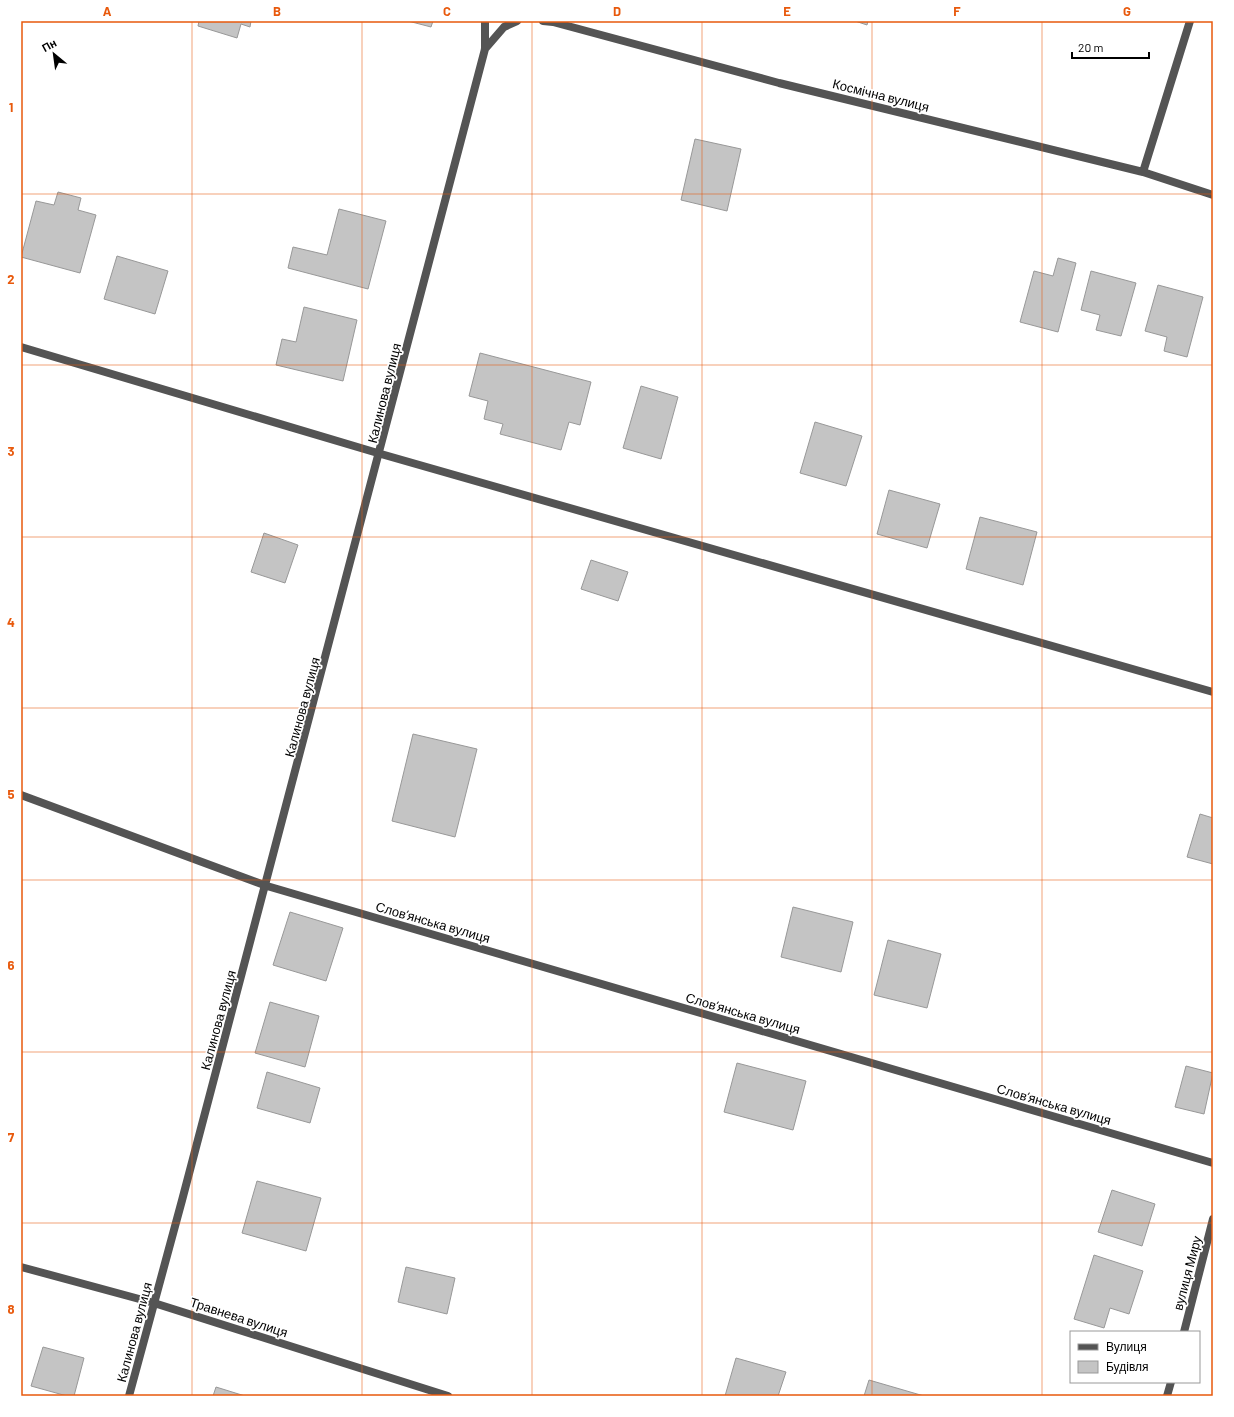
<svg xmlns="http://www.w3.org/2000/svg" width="1234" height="1417" viewBox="0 0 1234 1417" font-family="Barlow,sans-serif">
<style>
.building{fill:#c4c4c4;stroke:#989898}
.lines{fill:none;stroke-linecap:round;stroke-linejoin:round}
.street{stroke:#545454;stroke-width:8}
.grid{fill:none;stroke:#e8590c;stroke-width:1;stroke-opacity:0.55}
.labels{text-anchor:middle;stroke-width:3.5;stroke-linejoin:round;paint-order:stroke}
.street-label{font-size:13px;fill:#000;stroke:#fff}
.neatline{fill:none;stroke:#e8590c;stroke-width:1.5}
.grid-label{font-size:13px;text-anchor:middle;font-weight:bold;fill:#e8590c}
</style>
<rect width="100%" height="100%" fill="#fff"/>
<!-- building -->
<path class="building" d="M199 21H251L250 27 241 24 237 38 198 26Z
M408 21H433L431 27Z
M855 21H868L867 25Z
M695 139 741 149 727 211 681 200Z
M58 192 81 198 78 210 96 215 80 273 21 257 36 201 54 205Z
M339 209 386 221 368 289 288 268 293 247 327 255Z
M117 256 168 271 155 314 104 299Z
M1058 258 1076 263 1058 332 1020 322 1034 271 1053 276Z
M1091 271 1136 283 1121 336 1096 330 1100 315 1081 310Z
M1158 285 1203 297 1187 357 1164 351 1167 337 1145 331Z
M304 307 357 320 343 381 276 365 282 339 296 342Z
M480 353 591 382 580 425 569 422 561 450 500 434 503 424 484 419 488 401 469 396Z
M641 386 678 397 661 459 623 448Z
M815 422 862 436 846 486 800 473Z
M889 490 940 504 927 548 877 534Z
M980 517 1037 532 1023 585 966 569Z
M264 533 298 545 285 583 251 572Z
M591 560 628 572 618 601 581 589Z
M413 734 477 749 455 837 392 821Z
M1200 814 1213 818V864L1187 857Z
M793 907 853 922 841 972 781 957Z
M290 912 343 928 326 981 273 965Z
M888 940 941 954 927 1008 874 995Z
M270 1002 319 1016 305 1067 255 1053Z
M737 1063 806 1081 793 1130 724 1112Z
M1186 1066 1213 1073 1204 1114 1175 1107Z
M267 1072 320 1088 310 1123 257 1108Z
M257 1181 321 1198 306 1251 242 1233Z
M1112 1190 1155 1204 1142 1246 1098 1232Z
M1094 1255 1143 1271 1129 1314 1110 1308 1104 1328 1074 1319Z
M406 1267 455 1278 447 1314 398 1302Z
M43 1347 84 1358 74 1396H67L31 1386Z
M736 1358 786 1372 778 1396H725Z
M869 1380 924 1396H864Z
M216 1387 245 1396H213Z"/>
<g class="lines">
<!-- street -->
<path class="street" d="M543 21 553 22 779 83 1143 172 1213 195
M485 49 504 27 517 21
M1143 172 1190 21
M21 347 381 454 1213 692
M21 795 267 886 1213 1163
M21 1267 154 1303 448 1396
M1184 1332 1213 1219
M129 1396C251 948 369 499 485 49V21
M1167 1396 1171 1382"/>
</g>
<!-- grid -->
<path class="grid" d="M192 21V1396M362 21V1396M532 21V1396M702 21V1396M872 21V1396M1042 21V1396M21 194H1213M21 365H1213M21 537H1213M21 708H1213M21 880H1213M21 1052H1213M21 1223H1213"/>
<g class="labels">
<!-- street labels -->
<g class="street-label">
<text transform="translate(881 95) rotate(14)" y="5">Космічна вулиця</text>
<text transform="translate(384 393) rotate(-76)" y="5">Калинова вулиця</text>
<text transform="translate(302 707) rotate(-75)" y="5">Калинова вулиця</text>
<text transform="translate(433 922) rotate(16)" y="5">Словʼянська вулиця</text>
<text transform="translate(743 1013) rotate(16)" y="5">Словʼянська вулиця</text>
<text transform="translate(218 1020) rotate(-75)" y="5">Калинова вулиця</text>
<text transform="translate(1054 1104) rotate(16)" y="5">Словʼянська вулиця</text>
<text transform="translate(1187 1273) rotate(-75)" y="5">вулиця Миру</text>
<text transform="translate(239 1317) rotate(18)" y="5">Травнева вулиця</text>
<text transform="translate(134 1332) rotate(-75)" y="5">Калинова вулиця</text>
</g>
</g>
<!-- border -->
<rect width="1234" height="1417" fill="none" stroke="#ffffff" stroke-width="44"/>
<!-- legend -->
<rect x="1070" y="1331" width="130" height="52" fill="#ffffff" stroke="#999999"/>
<rect x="1078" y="1344" width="20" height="6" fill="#545454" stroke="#999999"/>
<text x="1106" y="1351" font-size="12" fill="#000000">Вулиця</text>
<rect x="1078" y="1361" width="20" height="12" fill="#c4c4c4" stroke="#999999"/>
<text x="1106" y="1371" font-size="12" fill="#000000">Будівля</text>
<!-- north arrow -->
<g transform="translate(54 54) rotate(331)" stroke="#ffffff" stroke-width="3" paint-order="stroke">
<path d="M0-3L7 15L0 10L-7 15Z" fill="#000000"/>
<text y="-6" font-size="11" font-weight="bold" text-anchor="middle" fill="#000000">Пн</text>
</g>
<!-- scale -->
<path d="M1072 52v6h77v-6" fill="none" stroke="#000000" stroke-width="2"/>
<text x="1078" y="52" font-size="12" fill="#000000" stroke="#ffffff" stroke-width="3" paint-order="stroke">20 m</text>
<rect x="22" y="22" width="1190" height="1373" class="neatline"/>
<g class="grid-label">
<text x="107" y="16">A</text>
<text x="277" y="16">B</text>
<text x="447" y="16">C</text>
<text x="617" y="16">D</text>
<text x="787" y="16">E</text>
<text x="957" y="16">F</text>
<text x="1127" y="16">G</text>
<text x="11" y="112">1</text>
<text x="11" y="284">2</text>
<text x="11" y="456">3</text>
<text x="11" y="627">4</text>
<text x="11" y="799">5</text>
<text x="11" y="970">6</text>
<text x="11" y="1142">7</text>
<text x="11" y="1314">8</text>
</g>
</svg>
